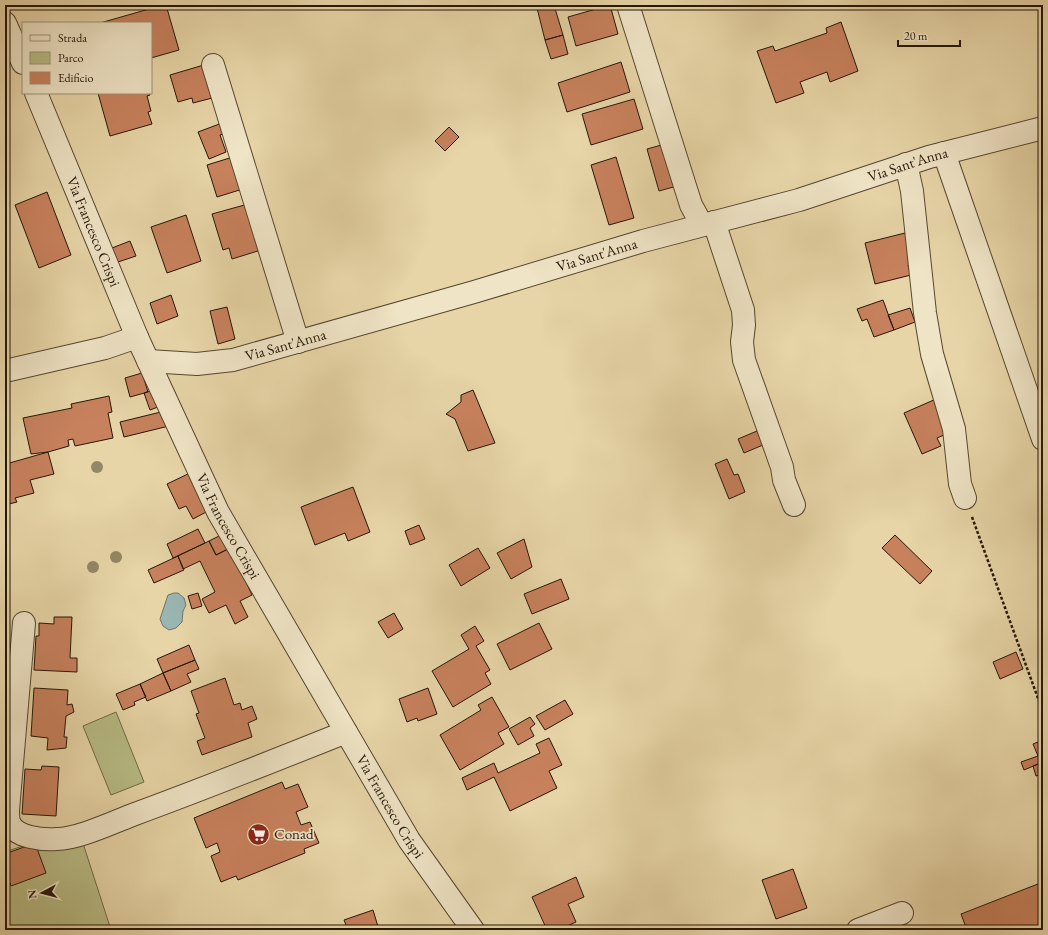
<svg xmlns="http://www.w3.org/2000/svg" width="1048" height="935" viewBox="0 0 1048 935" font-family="'EB Garamond',serif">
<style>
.green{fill:#b8bc85;stroke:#6e6946}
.water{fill:#9ab6b1;stroke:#6b766d}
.building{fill:#c7815d;stroke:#251607}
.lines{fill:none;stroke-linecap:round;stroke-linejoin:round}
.minor-casing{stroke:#56462f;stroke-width:24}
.path{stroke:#251607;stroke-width:2.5;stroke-dasharray:3 2;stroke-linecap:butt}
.minor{stroke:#efe4c6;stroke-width:22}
.tree{fill:#948764}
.labels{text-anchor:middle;stroke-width:3.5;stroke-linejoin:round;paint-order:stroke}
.street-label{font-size:15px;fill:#251607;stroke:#efe4c6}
.poi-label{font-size:15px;fill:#251607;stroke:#efe4c6;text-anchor:start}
</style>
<rect width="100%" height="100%" fill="#e7d5a7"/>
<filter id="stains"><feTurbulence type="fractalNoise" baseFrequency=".005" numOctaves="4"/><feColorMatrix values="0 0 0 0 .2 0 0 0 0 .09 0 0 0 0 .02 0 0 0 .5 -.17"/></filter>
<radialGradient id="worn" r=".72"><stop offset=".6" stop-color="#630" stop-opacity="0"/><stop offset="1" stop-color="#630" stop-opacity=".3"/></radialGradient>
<!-- green -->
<path class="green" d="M116 712 144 782 111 795 83 726Z
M80 834 111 930H5V852L43 839Z"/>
<!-- water -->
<path class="water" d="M174 593H178L184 598 186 605 183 611 182 622 176 628 169 630 163 626 160 619 168 595Z"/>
<!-- building -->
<path class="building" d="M163 5H166L179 50 151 58V23H100Z
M547 5H554L563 35 545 40 537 8Z
M610 5 618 34 576 46 568 17Z
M841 22 858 71 830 82 827 72 800 82 804 93 776 103 757 51 773 46 775 51 827 33 826 28Z
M563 35 568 54 551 59 545 40Z
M621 62 630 92 567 112 558 83Z
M207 64 216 97 193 103 192 98 178 102 170 75Z
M98 93H149L150 95 147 96 151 111 148 112 152 124 110 136Z
M634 99 643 129 591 145 582 114Z
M222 123 226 133 220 135 226 152 209 159 198 132Z
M449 127 459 137 445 151 435 141Z
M665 144 677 186 659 191 647 149Z
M236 156 246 188 217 197 207 165Z
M616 157 634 218 609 225 591 165Z
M47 192 71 255 39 268 15 205Z
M248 204 261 250 232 259 229 248 223 250 212 214Z
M186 215 201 261 167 273 151 227Z
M905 233 913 264 908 265 911 275 875 284 865 243Z
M130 241 136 256 118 262 112 248Z
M171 295 178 316 157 324 150 303Z
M883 300 894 330 874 337 867 319 862 321 857 309Z
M227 307 235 339 218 344 210 311Z
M910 308 915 322 894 330 888 315Z
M142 373 148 392 130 397 125 378Z
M152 390 158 407 150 410 144 393Z
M473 390 495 443 468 451 455 419 446 414 461 402V395Z
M109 396 112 412 108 413 113 438 75 446 73 439 68 440 69 446 48 452 31 454 23 418 72 408 71 404Z
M936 399 951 432 937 438 941 446 922 454 904 413Z
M165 411 169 426 124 437 120 422Z
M757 431 763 445 744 453 738 439Z
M48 452 54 474 30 480 34 493 15 498 17 502 5 505V462L6 464Z
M727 459 734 475 738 474 745 492 729 499 715 464Z
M192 472 210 510 193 519 186 506 179 509 167 484Z
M353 487 370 532 348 541 345 533 315 545 301 507Z
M419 525 425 539 410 545 405 531Z
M198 529 205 543 173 558 167 544Z
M223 534 230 548 216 555 209 541Z
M895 535 932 571 920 584 882 548Z
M524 539 532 567 511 579 497 553Z
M209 541 216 555 230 548 252 595 240 601 248 617 235 624 226 605 209 613 202 599 215 592 200 561 183 569 178 556Z
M478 548 490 568 461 586 449 565Z
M178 556 184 570 154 583 148 570Z
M561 579 569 599 532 614 524 594Z
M198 593 202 606 192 609 188 596Z
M394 613 403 629 388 638 378 622Z
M54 617H72L70 658H77V672L34 670 36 636H39V623L54 624Z
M539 623 552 649 510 670 497 644Z
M475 626 484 641 476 646 490 670 485 673 491 684 453 707 432 671 469 649 461 635Z
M189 645 195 660 163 673 157 659Z
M1016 652 1023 669 1000 679 993 662Z
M195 660 199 669 187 674 191 682 171 691 163 673Z
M163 673 171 691 147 701 140 684Z
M225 678 234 705 240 703 242 710 252 706 257 719 248 723 252 737 202 755 197 741 205 738 196 714 199 713 191 691Z
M140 684 146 697 134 702 135 705 123 710 116 694Z
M34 688 68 690 67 705 72 704 74 712 66 716 64 737H67L66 748 47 750 48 738 31 736Z
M428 688 437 714 418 721 417 718 407 722 399 699Z
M492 697 509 727 498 733 504 744 460 770 440 735 481 710 478 705Z
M565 700 573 714 545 730 536 716Z
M530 717 535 724 530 728 534 736 518 745 509 729Z
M549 738 562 765 549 771 557 788 510 811 494 777 467 790 462 778 494 763 498 773 540 753 536 744Z
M1043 740V762L1024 770 1021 762 1038 756 1033 744Z
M1043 762V776L1042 774 1036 776 1033 766Z
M42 766 59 767 56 816 22 814 25 769 41 770Z
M282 782 285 789 298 784 308 807 296 812 301 825 310 822 319 843 304 849 305 853 238 880 236 876 221 882 211 856 220 852 217 843 206 848 194 818Z
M35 843 46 873 11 886 5 870V854Z
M793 869 807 908 776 919 762 880Z
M576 877 584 897 568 904 576 922 558 930H547L532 897Z
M1043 882V930H967L961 914Z
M373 910 379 930H348L344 920Z"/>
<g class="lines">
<defs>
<g id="minor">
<path d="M628 5 691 205 702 225"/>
<path d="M5 23 23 63"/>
<path d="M213 65 298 342"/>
<path id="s1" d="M36 93 137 337 218 512 409 840 473 930"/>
<path d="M944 153 1043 439"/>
<path d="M906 164 912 191 925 313 932 354 954 429 960 484 965 498"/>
<path d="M714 222 743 310 744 325 742 342 744 360 782 467 784 480 794 505"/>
<path id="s2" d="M148 361 197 364 233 360 474 292 643 241 799 200 929 157 1043 128"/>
<path d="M5 371 105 348 137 337"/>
<path d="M24 623 8 810C8 813 8 818 9 822 15 838 43 840 57 839 78 839 114 822 135 814 206 788 276 760 346 732"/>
<path d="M858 930 902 913"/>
</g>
</defs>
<!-- minor casing -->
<use href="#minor" class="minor-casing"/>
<!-- path -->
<path class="path" d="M972 517 1043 712"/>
<!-- minor -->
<use href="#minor" class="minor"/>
</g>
<!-- trees -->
<g class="tree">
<circle cx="97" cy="467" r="6"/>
<circle cx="116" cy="557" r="6"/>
<circle cx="93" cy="567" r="6"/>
</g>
<!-- icons -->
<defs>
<symbol id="supermarket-disc" viewBox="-11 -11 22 22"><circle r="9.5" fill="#8f2418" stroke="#efe4c6"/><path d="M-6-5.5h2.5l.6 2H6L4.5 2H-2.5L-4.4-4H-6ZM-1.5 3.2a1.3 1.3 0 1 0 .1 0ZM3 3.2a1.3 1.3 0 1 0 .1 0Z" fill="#fff"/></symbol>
</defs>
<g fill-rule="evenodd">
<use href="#supermarket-disc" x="246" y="822" width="25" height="25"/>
</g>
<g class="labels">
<!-- street labels -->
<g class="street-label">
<text dy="5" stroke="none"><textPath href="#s2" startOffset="788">Via Sant'Anna</textPath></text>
<text dy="5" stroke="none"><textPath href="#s1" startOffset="150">Via Francesco Crispi</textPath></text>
<text dy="5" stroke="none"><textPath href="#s2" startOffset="464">Via Sant'Anna</textPath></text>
<text dy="5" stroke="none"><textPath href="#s2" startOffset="140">Via Sant'Anna</textPath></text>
<text dy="5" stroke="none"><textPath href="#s1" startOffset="474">Via Francesco Crispi</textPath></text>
<text dy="5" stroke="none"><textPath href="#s1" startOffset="798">Via Francesco Crispi</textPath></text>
</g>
<!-- poi labels -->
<g class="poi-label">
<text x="274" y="839">Conad</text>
</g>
</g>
<!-- margin -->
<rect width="1048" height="935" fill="none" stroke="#e7d5a7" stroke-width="20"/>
<rect x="6" y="6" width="1036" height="923" fill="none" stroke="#251607" stroke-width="2"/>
<rect x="10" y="10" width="1028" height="915" fill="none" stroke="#251607"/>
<!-- legend -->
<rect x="22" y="22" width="130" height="72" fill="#efe4c6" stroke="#9e927a"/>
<rect x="30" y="35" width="20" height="6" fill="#efe4c6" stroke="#9e927a"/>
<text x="58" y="42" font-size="12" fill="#251607">Strada</text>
<rect x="30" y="52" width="20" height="12" fill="#b8bc85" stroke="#9e927a"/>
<text x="58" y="62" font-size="12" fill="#251607">Parco</text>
<rect x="30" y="72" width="20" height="12" fill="#c7815d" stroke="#9e927a"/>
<text x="58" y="82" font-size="12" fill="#251607">Edificio</text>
<!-- north arrow -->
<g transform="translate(42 893) rotate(263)" stroke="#efe4c6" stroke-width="3" paint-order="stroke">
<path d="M0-3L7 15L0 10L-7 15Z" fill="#251607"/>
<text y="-6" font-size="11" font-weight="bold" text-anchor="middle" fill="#251607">N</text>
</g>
<!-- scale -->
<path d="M898 40v6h62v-6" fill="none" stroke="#251607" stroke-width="2"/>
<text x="904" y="40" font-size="12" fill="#251607" stroke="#efe4c6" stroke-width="3" paint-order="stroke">20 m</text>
<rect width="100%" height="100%" filter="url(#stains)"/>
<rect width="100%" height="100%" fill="url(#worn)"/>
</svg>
